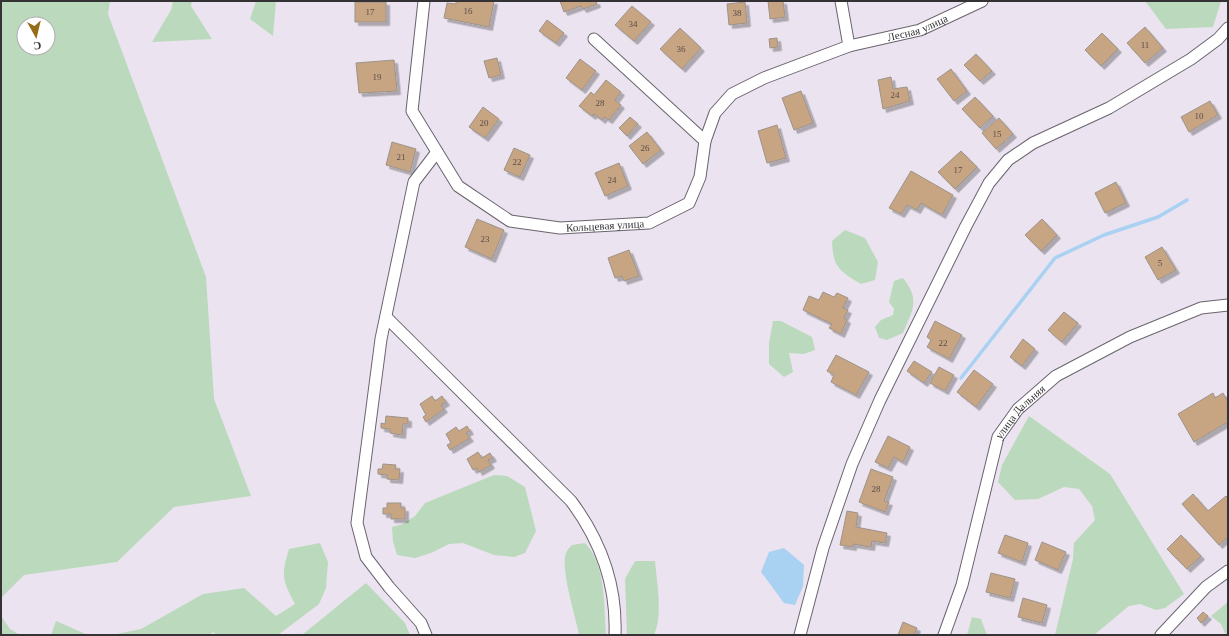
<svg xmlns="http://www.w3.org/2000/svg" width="1229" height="636" viewBox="0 0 1229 636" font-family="Georgia,serif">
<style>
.green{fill:#bbdabd;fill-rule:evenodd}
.water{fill:#a9d1f1}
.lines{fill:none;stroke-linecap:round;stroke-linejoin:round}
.stream{stroke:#a9d1f1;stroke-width:3.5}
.building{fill:#c7a482;stroke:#9d938a;filter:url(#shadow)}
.minor-casing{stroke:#6a646e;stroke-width:13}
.minor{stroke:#fff;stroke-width:11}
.labels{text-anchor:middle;stroke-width:3;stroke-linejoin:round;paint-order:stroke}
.number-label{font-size:9px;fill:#5a4e49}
.street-label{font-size:11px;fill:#353236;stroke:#fff}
</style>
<defs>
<filter id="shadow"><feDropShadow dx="3.5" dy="3.5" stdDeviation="0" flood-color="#0004"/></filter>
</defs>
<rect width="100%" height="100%" fill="#ebe3ef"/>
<!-- green -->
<path class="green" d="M1 1H110L108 14 206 277 214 399 251 496 174 507 117 562 24 575 1 598ZM24 24H48V48H24Z
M173 1H192L191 6 212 39 152 42 171 10Z
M256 1H276L273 36 250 19Z
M1145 1H1221L1213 27 1166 29Z
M845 230 865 238 878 262 875 280 861 284C839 271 833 267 832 241Z
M903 278C921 300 912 311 903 333L887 340 879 338 875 327 881 320 893 315 894 309 889 302 894 281Z
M773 321H781L812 337 815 350 804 354 789 353 793 372 784 377 769 364V343Z
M1029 416 1110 474 1184 594 1165 608 1156 610 1140 604 1129 606 1094 635H1055L1073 559 1074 543 1095 520 1092 506 1079 489 1064 487 1038 499 1015 500 998 482 1002 465Z
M494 475 507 476 525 487 536 531 525 553 514 557 494 555 463 543 449 544 431 553 415 558 397 555 393 541 392 527 403 524 415 516 425 503Z
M320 543 328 562 326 588 319 604 278 635H217L213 632 209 635H112L141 629 203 594 244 588 276 616 295 604C282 580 281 576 289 549Z
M585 543C606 564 604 607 606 635H579C576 617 560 569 566 553 567 550 570 547 572 545Z
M635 561H655C657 584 663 614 654 635H627L625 579Z
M366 583 405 623 410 635H302Z
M1228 602V635H1226L1221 624 1211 616Z
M1 616 10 629 20 635H1Z
M972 617 981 619 987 635H967Z
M56 621 88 635H51Z"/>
<!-- water -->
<path class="water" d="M784 548 804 565 803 586 795 605 784 603 761 572 769 552Z"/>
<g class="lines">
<!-- stream -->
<path class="stream" d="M961 378 1055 258 1104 235 1158 217 1187 200"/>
</g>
<!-- building -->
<path class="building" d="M456 1H494L489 27 444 18 447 3 456 4Z
M560 1H596L597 4 583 9 581 6 564 12Z
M768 1H783L785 17 770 19Z
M355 2H386V22H355Z
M745 2 747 23 729 25 727 4Z
M632 6 651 22 634 41 615 25Z
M547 20 564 33 556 43 539 31Z
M1145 27 1163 48 1145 63 1127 43Z
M680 28 701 48 682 69 660 49Z
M1102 33 1118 49 1101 66 1085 50Z
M777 38 778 47 770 48 769 39Z
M976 54 992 71 980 81 964 65Z
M497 58 501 75 489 78 484 61Z
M580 59 596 71 582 90 566 78Z
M394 60 397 91 359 93 356 63Z
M951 69 967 91 954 101 937 79Z
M891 77 893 89 907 87 910 101 883 109 878 80Z
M606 80 621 92 615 100 621 105 609 120 604 117 602 120 594 114 592 116 579 106 591 92 594 95Z
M801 91 813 123 794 130 782 98Z
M975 97 993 116 980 128 962 109Z
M1210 101 1218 115 1189 132 1181 117Z
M483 107 499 119 485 138 469 127Z
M630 117 638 124 627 136 619 128Z
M999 118 1013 134 996 149 982 133Z
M777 125 786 158 767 163 758 131Z
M647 132 661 150 643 164 629 146Z
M392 142 416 149 410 172 386 165Z
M514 148 530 155 520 177 504 170Z
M961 151 977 167 955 189 938 172Z
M619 163 628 186 605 196 595 173Z
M911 171 953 195 942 215 921 203 917 210 907 205 901 214 889 208Z
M1116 182 1126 203 1105 213 1095 193Z
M477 219 504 230 492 259 465 247Z
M1042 219 1057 235 1041 251 1025 235Z
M1162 247 1176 270 1158 280 1145 257Z
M629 250 639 276 624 281 622 276 615 278 608 258Z
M823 292 834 297 837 293 848 298 843 308 848 310 844 318 847 320 841 334 829 328 832 324 803 310 809 296 819 300Z
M1064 312 1078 323 1062 342 1048 330Z
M935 321 962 335 949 359 927 347 931 340 927 337Z
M1023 339 1035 349 1022 366 1010 357Z
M836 355 869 372 856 395 831 382 834 375 827 371Z
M914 361 932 372 924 383 907 371Z
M939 367 954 375 945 391 930 383Z
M974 370 993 384 976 407 957 392Z
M1213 393 1215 398 1223 393 1228 402V422L1194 442 1178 414Z
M432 396 435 401 442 396 446 402 441 405 444 409 426 422 423 417 426 415 420 404Z
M386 416 408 418V424H403L402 435 390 433V429L381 428V423L385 424Z
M467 426 470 431 466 433 470 438 450 450 447 445 451 443 446 434 456 427 459 431Z
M888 436 910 447 903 462 894 457 888 468 875 462Z
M478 452 482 458 490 453 493 458 488 460 491 465 479 472 477 468 473 470 467 459Z
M383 464 396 465 395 469H400L399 480 387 479V475L378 474V469H382Z
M871 469 893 477 884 501 889 502 885 512 859 502Z
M1193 494 1208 511 1226 496 1228 498V537L1219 545 1182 504Z
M387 503H401V508H405V519H391V514H383V508H387Z
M847 511 858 513 856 527 887 533 885 543 872 541 871 547 853 544V547L840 545Z
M1005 535 1028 543 1022 562 998 553Z
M1181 535 1201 556 1187 569 1167 549Z
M1042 542 1066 552 1058 570 1035 560Z
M991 573 1015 579 1010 598 986 592Z
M1023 598 1047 605 1042 623 1018 617Z
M1203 612 1208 616 1201 623 1197 618Z
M903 622 917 628 914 635H898Z"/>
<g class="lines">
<defs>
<g id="minor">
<path id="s1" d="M424 1 412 111 458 186 510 221 560 228 649 223 689 203 700 177 705 141 715 113 732 94 764 78 849 46 841 1"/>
<path d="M594 39 705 141"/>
<path id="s2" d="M849 46 920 30 982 1"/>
<path d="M386 317 571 501C601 541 617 584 615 635"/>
<path d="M426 635 421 623 389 587 366 557 357 523 381 339 414 182 437 152"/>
<path d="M800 635 823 548 852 464 880 400 966 226 989 183 1008 160 1033 143 1109 108 1191 59 1218 39 1228 28"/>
<path id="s3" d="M944 635 962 585 998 437 1018 409 1056 376 1130 337 1201 308 1228 305"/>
<path d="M1161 635 1206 587 1228 571"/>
</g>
</defs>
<!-- minor casing -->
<use href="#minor" class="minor-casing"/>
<!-- minor -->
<use href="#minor" class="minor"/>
</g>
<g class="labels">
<!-- number labels -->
<g class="number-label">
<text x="468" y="14">16</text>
<text x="370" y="15">17</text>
<text x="737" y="16">38</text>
<text x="633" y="27">34</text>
<text x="1145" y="48">11</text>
<text x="681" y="52">36</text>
<text x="377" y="80">19</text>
<text x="895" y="98">24</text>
<text x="600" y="106">28</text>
<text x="1199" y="119">10</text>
<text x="484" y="126">20</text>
<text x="997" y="137">15</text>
<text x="645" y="151">26</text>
<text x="401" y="160">21</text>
<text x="517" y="165">22</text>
<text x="958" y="173">17</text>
<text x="612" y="183">24</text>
<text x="485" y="242">23</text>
<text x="1160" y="266">5</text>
<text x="943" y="346">22</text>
<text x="876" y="492">28</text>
</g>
<!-- street labels -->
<g class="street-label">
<text dy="4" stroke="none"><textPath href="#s2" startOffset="71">Лесная улица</textPath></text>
<text dy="4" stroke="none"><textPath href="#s1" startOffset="357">Кольцевая улица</textPath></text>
<text dy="4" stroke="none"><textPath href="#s3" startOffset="239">улица Дальняя</textPath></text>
</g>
</g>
<!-- border -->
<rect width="1229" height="636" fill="none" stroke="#353236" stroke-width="4"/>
<!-- north arrow -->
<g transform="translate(36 36) rotate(172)"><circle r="19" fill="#ffffff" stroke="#aeadaf"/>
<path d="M0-3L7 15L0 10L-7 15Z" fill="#966c18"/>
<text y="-6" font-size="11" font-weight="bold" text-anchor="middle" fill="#353236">С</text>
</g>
</svg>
